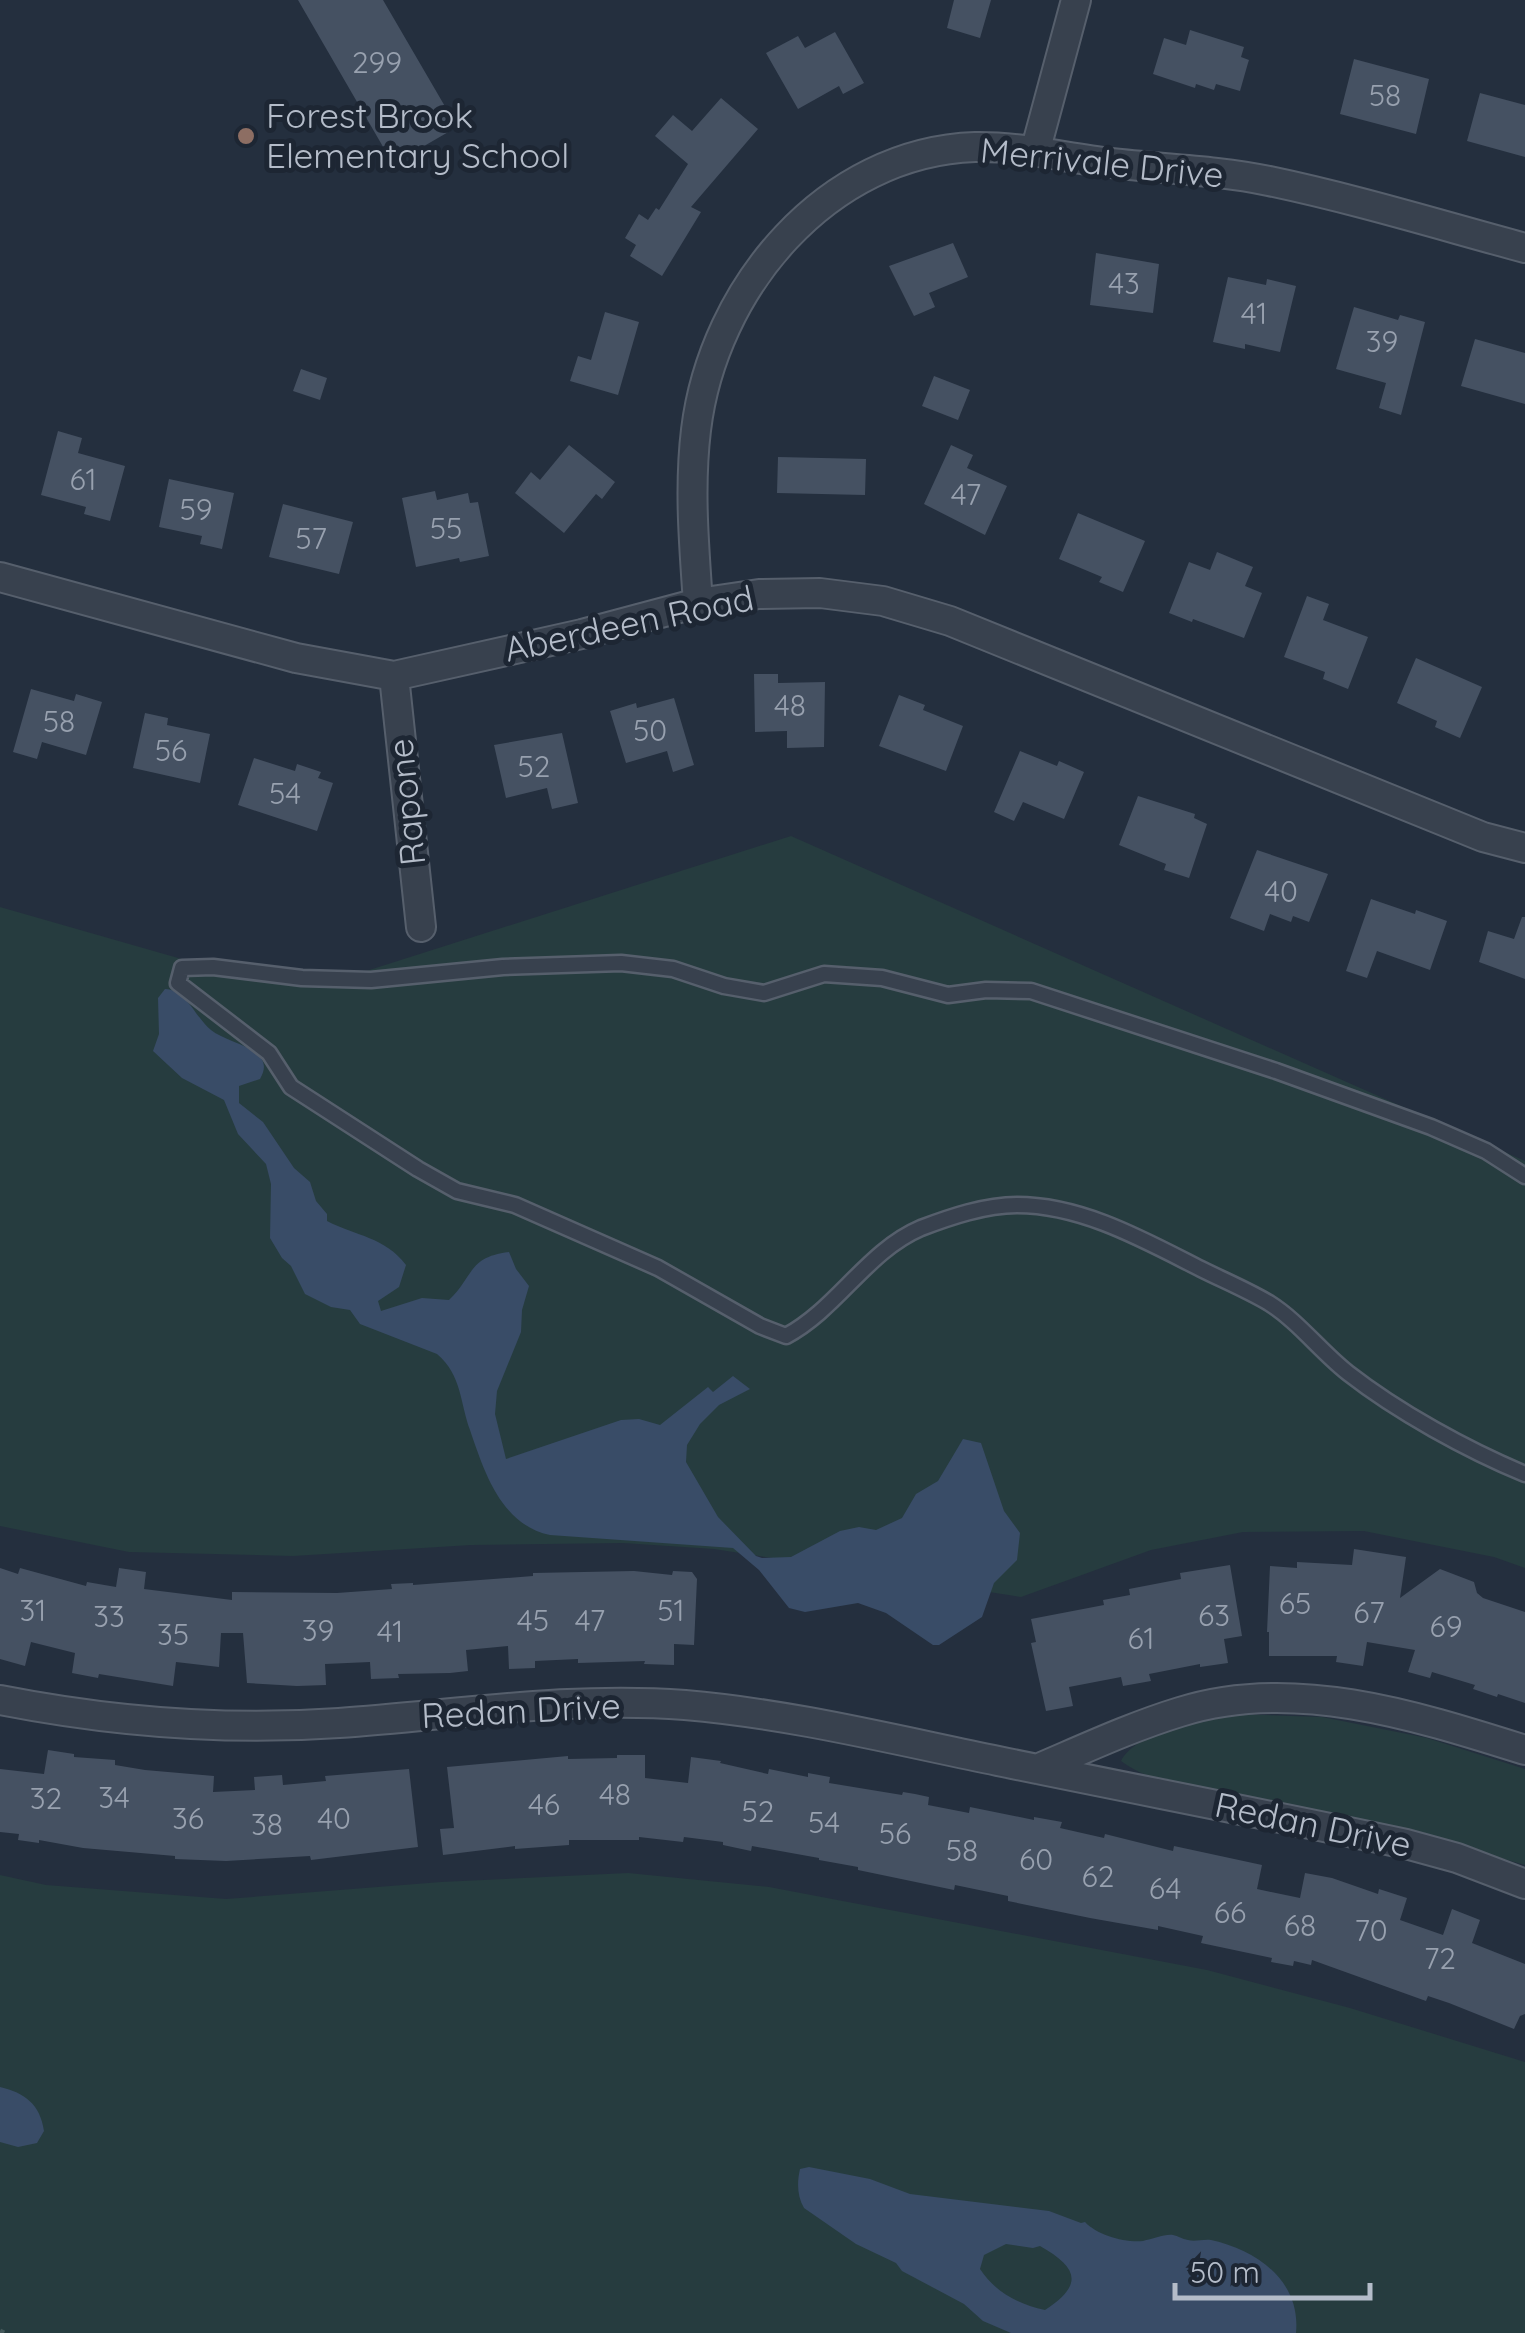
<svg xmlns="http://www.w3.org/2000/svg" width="1525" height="2333" viewBox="0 0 1525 2333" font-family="Quicksand,sans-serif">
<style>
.green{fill:#263c3f}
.water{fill:#394c67;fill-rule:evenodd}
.building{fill:#455162}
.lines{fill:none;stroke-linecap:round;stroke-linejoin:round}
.lane-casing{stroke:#565f6c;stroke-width:19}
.street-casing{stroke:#565f6c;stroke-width:32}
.path{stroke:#44595c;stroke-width:5;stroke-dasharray:8 8;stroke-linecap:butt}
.lane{stroke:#38414e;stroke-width:14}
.street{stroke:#38414e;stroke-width:28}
.education-dot{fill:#8d6e63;stroke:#1d2633;stroke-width:4}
.labels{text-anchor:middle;stroke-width:10;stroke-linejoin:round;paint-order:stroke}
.number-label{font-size:30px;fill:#98a1af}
.poi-label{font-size:35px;fill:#b4bcc9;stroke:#1d2633;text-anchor:start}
.street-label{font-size:35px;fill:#b4bcc9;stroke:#1d2633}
</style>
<rect width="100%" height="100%" fill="#242f3e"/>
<!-- green -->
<path class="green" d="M791 836 1525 1161V1568L1494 1557 1364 1531 1243 1532 1151 1550 1021 1597 714 1549 623 1543 471 1545 293 1556 129 1552 0 1526V907L192 962 316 987Z
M1234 1714 1322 1717 1427 1738 1525 1769V1865C1445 1842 1365 1824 1284 1807 1236 1796 1159 1790 1121 1761 1137 1730 1202 1723 1234 1714Z
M628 1873 769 1887 1207 1970 1350 2008 1525 2062V2333H0V1875L46 1885 226 1899 441 1882Z"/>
<!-- water -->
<path class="water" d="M165 989C186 989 195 1017 211 1030 229 1045 278 1048 260 1079L239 1086V1103L263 1122 294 1168 310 1182 316 1201 327 1214V1221C356 1236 385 1237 406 1265L399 1287 378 1301 381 1311 422 1298 449 1300C474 1276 468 1257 509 1252L516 1269 529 1286 522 1310 521 1332 497 1391 495 1414 506 1459 621 1420 639 1419 660 1425 708 1387 713 1392 733 1376 750 1389 719 1405 700 1424 687 1445 686 1462 718 1517 756 1556 762 1558 791 1557 840 1531 859 1527 876 1530 902 1518 916 1494 938 1481 963 1439 981 1443 1004 1511 1020 1533 1017 1560 994 1583 982 1617 939 1645H933L886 1613 858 1603 805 1612 789 1608 759 1570 733 1548 550 1535C501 1525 484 1471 470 1430 460 1403 462 1375 437 1354L360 1324 350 1310 331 1307 305 1294 291 1266 282 1258 270 1238 271 1184 266 1164 238 1134 224 1100 182 1078 153 1051 159 1034 158 998Z
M0 2087C25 2093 40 2104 44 2131L37 2143 18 2147 0 2142Z
M809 2167 870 2179 910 2194 1049 2211 1081 2223 1085 2222C1097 2235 1125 2243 1143 2241 1153 2239 1164 2234 1173 2235 1178 2236 1182 2239 1188 2240 1195 2242 1203 2239 1211 2240 1257 2250 1301 2281 1296 2333H1011L983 2321 964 2304 902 2271 896 2263 856 2244 804 2208C797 2196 797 2182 800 2169ZM1006 2244 1033 2248 1040 2246C1077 2267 1085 2284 1045 2310 1018 2304 995 2292 980 2269L984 2255Z"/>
<!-- building -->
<path class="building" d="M298 0H383L457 127 393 164Z
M954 0H991L980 38 947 28Z
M1190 30 1244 47 1241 57 1249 60 1248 63 1240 91 1216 84 1214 90 1196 84 1195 88 1153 74 1164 38 1186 45Z
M835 32 864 83 843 94 839 86 798 109 766 53 798 36 805 48Z
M1354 59 1429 79 1416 134 1340 114Z
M1480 93 1525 105V157L1467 141Z
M721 98 758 129 691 207 701 212 662 276 630 256 636 245 625 238 639 214 648 220 656 208 659 210 688 164 655 136 673 115 692 131Z
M953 243 968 277 929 293 935 307 914 316 889 266Z
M1096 253 1159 264 1153 313 1090 305Z
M1228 277 1266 285 1267 279 1296 286 1280 352 1245 344V349L1213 342Z
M1354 307 1398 320 1400 315 1425 322 1401 415 1379 408 1386 383 1336 369Z
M605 312 639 322 618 395 570 381 578 356 591 360Z
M1475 339 1525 353V404L1461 386Z
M301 369 327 378 320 400 293 391Z
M934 376 970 390 958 420 922 406Z
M58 431 82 438 78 453 125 466 110 521 84 514 86 507 41 495Z
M569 445 615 482 602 499 596 494 564 533 515 493 531 472 540 480Z
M951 445 973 455 967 468 1007 486 985 535 924 504Z
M778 457 866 459 865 495 777 493Z
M169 479 234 493 222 549 200 544 202 536 159 527Z
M435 491 437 500 468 493 470 503 478 502 489 556 460 562 459 558 416 567 402 498Z
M283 504 353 522 339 574 269 557Z
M1078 513 1145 541 1123 592 1099 582 1102 577 1059 559Z
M1217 552 1253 567 1245 586 1262 593 1244 638 1193 619 1192 622 1169 613 1189 562 1210 570Z
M1307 596 1329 604 1323 620 1368 637 1348 689 1323 679 1325 672 1284 657Z
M1416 658 1482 687 1460 738 1435 727 1437 721 1397 703Z
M754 674H778V683L825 682 824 747 787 748V731L755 732Z
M31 689 74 701 76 694 102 702 86 755 42 742 37 759 13 752Z
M899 695 925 705 923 710 963 726 946 771 879 746Z
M674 698 694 765 673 772 667 751 626 763 610 711 636 703 637 708Z
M145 713 168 718 167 725 210 734 200 783 133 768Z
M562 733 578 803 552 809 547 788 506 798 494 745Z
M1020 751 1057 766 1059 761 1084 772 1064 819 1023 802 1014 821 994 812Z
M254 758 295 771 297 764 321 772 318 778 333 783 317 831 238 805Z
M1138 796 1195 814 1194 818 1207 824 1189 878 1164 870 1166 864 1119 845Z
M1257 850 1328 874 1309 922 1293 916 1291 922 1270 914 1264 931 1230 918Z
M1371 899 1415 914 1416 910 1447 921 1430 970 1377 951 1367 978 1346 971Z
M1522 917H1525V979L1479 962 1488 931 1514 939Z
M1354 1549 1406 1557 1400 1598 1440 1569 1474 1582 1477 1593 1483 1598 1525 1612V1703L1498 1694 1497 1697 1473 1689 1475 1685 1432 1672 1430 1678 1408 1672 1415 1650 1367 1642 1363 1666 1336 1662 1337 1656H1269V1632H1267L1270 1566 1297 1568V1562L1352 1565Z
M1230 1565 1242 1636 1224 1639 1228 1663 1200 1667V1664L1149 1674 1151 1681 1123 1686 1121 1677 1069 1687 1073 1706 1046 1711 1031 1643 1036 1642 1031 1619 1104 1605 1103 1600 1130 1595 1129 1589 1181 1579 1180 1573Z
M0 1568 18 1574 20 1568 86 1586 87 1582 116 1587 119 1568 146 1572 144 1589 232 1600V1592L337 1593 392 1589 391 1584 413 1583V1585L533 1576V1573L634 1571 672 1575 673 1571 692 1572 697 1579 694 1645 674 1644V1665L644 1664 645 1661 578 1663V1659L535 1661V1668L509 1669 508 1646 466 1650 468 1671 450 1673 398 1674 399 1678 371 1679 370 1662 325 1664 326 1685 297 1686 247 1683 243 1633H221L219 1667 176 1662 173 1686 99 1674 98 1678 72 1673 75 1653 31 1642 25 1666 0 1659Z
M48 1750 74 1754V1757L115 1760V1765L145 1770 214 1776 213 1792 255 1790 254 1777 282 1775 283 1785 326 1781 325 1776 409 1769 418 1847 311 1860 310 1856 226 1861 175 1859V1856L83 1848 39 1840V1843L18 1840 19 1834 0 1832V1769L44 1774Z
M617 1755H645V1778L688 1783 691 1757 721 1761 720 1763 768 1774 769 1769 808 1777V1773L830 1777 829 1783 902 1795 903 1792 915 1794 929 1797 928 1805 969 1813 970 1807 1034 1820V1817L1062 1822 1060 1828 1104 1838 1105 1834 1173 1851 1174 1846 1262 1865 1257 1889 1300 1898 1305 1873 1332 1878 1378 1894 1379 1889 1407 1898 1400 1920 1443 1935 1452 1909 1480 1920 1472 1943 1525 1964V2014L1520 2016 1514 2029 1449 2003 1428 1996 1426 2001 1312 1960 1311 1965 1294 1961 1293 1966 1271 1962 1272 1958 1201 1943 1203 1936 1158 1926V1930L1090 1918 1008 1901V1896L955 1885 954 1890 858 1870V1867L819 1860V1858L752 1846 751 1851 723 1845V1842L684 1837 683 1842 639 1837V1840H569V1845L515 1849V1846L443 1855 440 1829 454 1828 447 1767 568 1756V1759L617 1758Z"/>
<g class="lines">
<defs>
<path id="lane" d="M1525 1176 1486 1151 1431 1127 1276 1071 1031 991 986 990 948 995 882 978 824 974 764 993 724 986 673 969 621 963 503 967 371 980 302 978 213 967 182 968 178 983 269 1053 291 1087 418 1169 457 1191 515 1205 658 1268 760 1326 786 1336C837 1309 867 1251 921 1228 950 1217 985 1205 1017 1205 1082 1205 1144 1240 1201 1269 1223 1280 1247 1290 1269 1303 1299 1322 1320 1351 1348 1373 1398 1412 1467 1450 1525 1474"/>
<path id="street" d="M1035 152 1076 0
M0 577 296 658 394 676 582 634 698 603 759 594 820 593 883 601 950 621 1483 837 1525 848
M698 603C694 545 689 488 696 430 713 288 827 152 975 147 1020 146 1066 158 1111 163 1163 169 1217 170 1269 181 1355 199 1440 225 1525 248
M394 676 421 927
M0 1700C112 1722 225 1731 339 1723 454 1715 569 1696 685 1705 791 1714 895 1740 998 1761 1134 1789 1270 1815 1406 1844L1457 1858 1525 1884
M1037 1769C1084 1749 1131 1727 1180 1712 1293 1676 1417 1716 1525 1750"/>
</defs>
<!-- lane casing -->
<use href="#lane" class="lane-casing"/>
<!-- street casing -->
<use href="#street" class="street-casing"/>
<!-- path -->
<path class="path" d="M0 2331 4 2333"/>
<!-- lane -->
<use href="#lane" class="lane"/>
<!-- street -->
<use href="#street" class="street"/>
</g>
<!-- markers -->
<circle class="education-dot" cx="246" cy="136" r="10"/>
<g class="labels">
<!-- number labels -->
<g class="number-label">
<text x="377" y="73">299</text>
<text x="1385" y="106">58</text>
<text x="1124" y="294">43</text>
<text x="1254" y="324">41</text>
<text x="1382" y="352">39</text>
<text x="83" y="490">61</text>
<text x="966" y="505">47</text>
<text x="196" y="520">59</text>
<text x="446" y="539">55</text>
<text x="311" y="549">57</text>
<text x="790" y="716">48</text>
<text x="59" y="732">58</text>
<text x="650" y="741">50</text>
<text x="171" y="761">56</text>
<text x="534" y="777">52</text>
<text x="285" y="804">54</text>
<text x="1281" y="902">40</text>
<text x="1295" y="1614">65</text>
<text x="33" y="1621">31</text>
<text x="671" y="1621">51</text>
<text x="1369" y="1623">67</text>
<text x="1214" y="1626">63</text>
<text x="109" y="1627">33</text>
<text x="533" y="1631">45</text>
<text x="590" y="1631">47</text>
<text x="1446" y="1637">69</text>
<text x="318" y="1641">39</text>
<text x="390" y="1642">41</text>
<text x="173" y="1645">35</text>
<text x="1141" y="1649">61</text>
<text x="615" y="1805">48</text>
<text x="114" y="1808">34</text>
<text x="46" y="1809">32</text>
<text x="544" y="1815">46</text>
<text x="758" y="1822">52</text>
<text x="188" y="1829">36</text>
<text x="334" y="1829">40</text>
<text x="824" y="1833">54</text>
<text x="267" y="1835">38</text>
<text x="895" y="1844">56</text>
<text x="962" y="1861">58</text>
<text x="1036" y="1870">60</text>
<text x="1098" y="1887">62</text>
<text x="1165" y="1899">64</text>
<text x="1230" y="1923">66</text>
<text x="1300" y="1936">68</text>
<text x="1371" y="1941">70</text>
<text x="1440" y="1969">72</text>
</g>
<!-- poi labels -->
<g class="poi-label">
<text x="266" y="128">Forest Brook<tspan x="266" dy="40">Elementary School</tspan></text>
</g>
<!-- street labels -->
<g class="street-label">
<text transform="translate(1102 163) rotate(6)" y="12">Merrivale Drive</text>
<text transform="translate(629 624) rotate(-12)" y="12">Aberdeen Road</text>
<text transform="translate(407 802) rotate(-96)" y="12">Rapone</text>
<text transform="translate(521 1711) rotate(-3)" y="12">Redan Drive</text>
<text transform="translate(1313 1825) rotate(12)" y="12">Redan Drive</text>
</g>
</g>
<!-- scale -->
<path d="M1175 2283v15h195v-15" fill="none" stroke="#b4bcc9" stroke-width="5"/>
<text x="1190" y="2283" font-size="30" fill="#b4bcc9" stroke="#1d2633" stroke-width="8" paint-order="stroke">50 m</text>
</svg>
